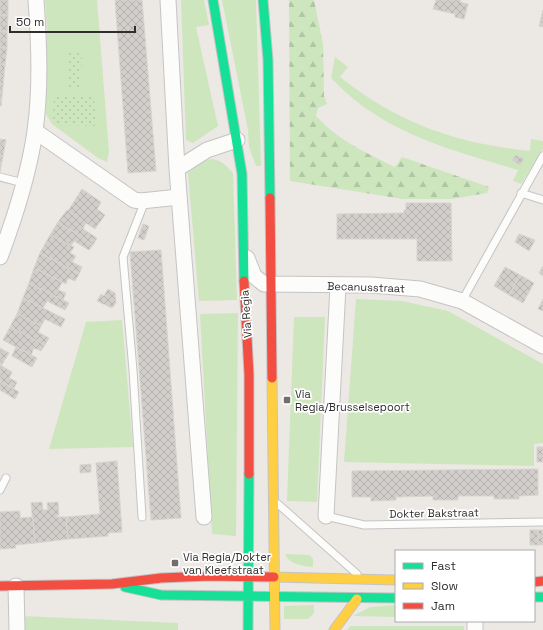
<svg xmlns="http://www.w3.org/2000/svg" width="543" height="630" viewBox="0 0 543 630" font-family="'Space Grotesk',sans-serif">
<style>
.grass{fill:#cee6be;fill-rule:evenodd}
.forest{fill:url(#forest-firs)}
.park{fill:url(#park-dots)}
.building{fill:url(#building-cross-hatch);stroke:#d7d4d0}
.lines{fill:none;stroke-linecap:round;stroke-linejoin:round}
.lane-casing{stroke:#c5c4c5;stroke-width:9}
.street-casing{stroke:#c5c4c5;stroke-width:17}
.fast-casing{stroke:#c5c4c5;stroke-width:11}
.slow-casing{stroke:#c5c4c5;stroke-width:11}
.jam-casing{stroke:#c5c4c5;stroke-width:11}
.lane{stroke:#fcfcfb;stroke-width:7}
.street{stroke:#fcfcfb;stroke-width:15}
.fast{stroke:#16e098;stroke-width:9}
.slow{stroke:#ffcf43;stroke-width:9}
.jam{stroke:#f24e42;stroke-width:9}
.poi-dot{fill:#706f6e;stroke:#fff;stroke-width:1.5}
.labels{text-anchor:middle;stroke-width:3.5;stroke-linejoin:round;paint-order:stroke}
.street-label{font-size:11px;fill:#2e2e2e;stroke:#fff}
.poi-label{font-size:11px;fill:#2e2e2e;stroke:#fff;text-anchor:start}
</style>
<defs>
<pattern id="forest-firs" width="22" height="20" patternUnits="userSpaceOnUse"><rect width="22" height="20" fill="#cee6be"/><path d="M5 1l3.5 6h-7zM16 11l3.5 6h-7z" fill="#b1c6a4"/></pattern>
<pattern id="park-dots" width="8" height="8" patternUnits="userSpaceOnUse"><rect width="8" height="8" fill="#cee6be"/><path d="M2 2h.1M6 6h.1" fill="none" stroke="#b1c6a4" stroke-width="1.8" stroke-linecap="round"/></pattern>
<pattern id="building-cross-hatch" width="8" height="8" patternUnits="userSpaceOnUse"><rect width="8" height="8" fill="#d1cecb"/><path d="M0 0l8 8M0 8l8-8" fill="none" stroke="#b4b1af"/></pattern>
</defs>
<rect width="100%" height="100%" fill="#ece8e4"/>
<!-- grass -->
<path class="grass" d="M45 0H97L109 152 107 162 98 158 52 124 46 114 47 29ZM69 53H81V88H69Z
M181 0H204L209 25 196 27 218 126 193 143 186 140Z
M222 0H256L261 166H256L249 147 248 130Z
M335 57 348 67 340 77C400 124 455 143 530 151L531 139 543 141V149L521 184 513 181 518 170C469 155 416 142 373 113 357 103 344 91 331 78Z
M213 159C222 161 227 166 233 173L237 300 199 301 188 173 203 161Z
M356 299 402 301 448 311 543 364V443L534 444V466L344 462Z
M238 313 236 536 212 534 200 314Z
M294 317H325L317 502 287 501Z
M122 320 133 447 49 449 86 322Z
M285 554 310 555 313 559V567C303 566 288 564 285 554Z
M314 605V613L308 619H284V606Z
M396 605V617L353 616 370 607Z
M23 616 178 623V630H24Z
M350 626H464V630H347Z"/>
<!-- forest -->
<path class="forest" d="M289 0H314L323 44 324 96 327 104 318 108 316 116C338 140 366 153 395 167L402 157 489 187 487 193 452 199H403L290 181Z"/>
<!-- park -->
<path class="park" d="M69 53H82L81 88H69Z
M54 96 94 97 96 126 53 125Z"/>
<!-- building -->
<path class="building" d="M0 0H8V15H0Z
M115 0H142L156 171 128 173Z
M436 0H461L460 2 468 4 464 19 455 17V14L433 9Z
M543 10V27L539 26Z
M0 15H8L7 31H0Z
M0 31H7V48L0 47Z
M0 47 7 48 5 65 0 64Z
M0 64 5 65 1 106H0Z
M0 139 6 140 3 156 0 155Z
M0 155 3 156 0 172Z
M516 155 524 159 520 165 512 160Z
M82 189 101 202 97 209 105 215 95 229 68 211Z
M406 203H451L452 261H417V239H337V214L404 213V210H406Z
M67 210 86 223 83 229 97 238 93 245 58 222Z
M58 222 93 245 89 250 74 241 71 246 50 235Z
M143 224 149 226 144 240 138 238Z
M519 234 535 240 529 251 515 242Z
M50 235 74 247 70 253 76 256 72 262 82 267 79 274 40 253Z
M161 250 181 518 151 520 130 252Z
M40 253 79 274 75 281 68 278 66 284 34 268Z
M543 266V276L539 273Z
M505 267 520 275 509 295 494 286Z
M34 268 62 282 58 290 66 293 63 300 29 283Z
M520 275 534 283 523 303 509 295Z
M29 283 69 303 65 310 47 301 43 308 23 298Z
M108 289 115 293 116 303 112 308 97 301 101 294 104 296Z
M23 298 65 319 61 327 45 319 41 326 17 314Z
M543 299V311L538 309Z
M17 314 41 326 38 332 49 338 45 345 10 327Z
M10 327 45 345 41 351 34 348 31 355 3 340Z
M16 347 37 358 32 367 12 356Z
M0 348 9 353 1 366 0 365Z
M0 365 12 372 9 378 17 382 14 388 0 381Z
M0 381 19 392 15 399 0 390Z
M537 447H543V462H537Z
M117 461 122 532 108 533V536L68 539 66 517 100 514 96 463Z
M91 464V472L80 473V465Z
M538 469V495L519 496V499H494V496H458V500H433V496L396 497V500L371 501V497H352V471Z
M42 502 43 510H48L47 503 58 502 59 515H57V517H66L68 539 35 543 31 503Z
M20 511V518L33 517 35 543 15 545 16 548 0 549V512Z
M530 530H538V545H530Z
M538 530H543V545H538Z"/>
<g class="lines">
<defs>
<path id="lane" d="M0 177 23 183
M521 193 543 200
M462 301 543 156
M0 490 6 478
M278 504 357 574
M326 516 364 525 543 522
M142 517 133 370 123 257 145 201"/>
<path id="street" d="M168 0 177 169 204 517
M35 131 134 200 141 201 179 197
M177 169 207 150 237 140
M0 257C15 217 29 174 35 131 41 88 39 43 36 0
M247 258 254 276 264 284 371 285 420 289 462 301 543 346
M326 516 338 286
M16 586 17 630
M475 621V630"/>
<path id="fast" d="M213 0 242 174 244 281
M263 0 268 60 270 198
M125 587 161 595 396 598
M534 597H543
M248 630 249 474"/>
<path id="slow" d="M272 378 275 630
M274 577 396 580
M334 630 357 599"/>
<path id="jam" d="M270 198 272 378
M244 281 249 375V474
M534 582 543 581
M0 586 112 584 161 578 209 576 274 577"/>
</defs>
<!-- lane casing -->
<use href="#lane" class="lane-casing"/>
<!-- street casing -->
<use href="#street" class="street-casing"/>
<!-- fast casing -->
<use href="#fast" class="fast-casing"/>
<!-- slow casing -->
<use href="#slow" class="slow-casing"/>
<!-- jam casing -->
<use href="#jam" class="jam-casing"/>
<!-- lane -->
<use href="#lane" class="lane"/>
<!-- street -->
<use href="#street" class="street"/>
<!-- fast -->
<use href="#fast" class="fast"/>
<!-- slow -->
<use href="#slow" class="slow"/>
<!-- jam -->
<use href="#jam" class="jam"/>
</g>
<!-- markers -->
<g class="poi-dot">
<rect x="283" y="396" width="8" height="8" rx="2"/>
<rect x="171" y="559" width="8" height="8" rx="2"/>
</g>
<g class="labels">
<!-- street labels -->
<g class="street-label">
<text transform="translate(366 287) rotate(2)" y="4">Becanusstraat</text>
<text transform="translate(246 314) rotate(-94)" y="4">Via Regia</text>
<text transform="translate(434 513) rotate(-1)" y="4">Dokter Bakstraat</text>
</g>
<!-- poi labels -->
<g class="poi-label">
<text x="295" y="398">Via<tspan x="295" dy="13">Regia/Brusselsepoort</tspan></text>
<text x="183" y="561">Via Regia/Dokter<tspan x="183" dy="13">van Kleefstraat</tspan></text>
</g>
</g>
<!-- legend -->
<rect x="395" y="550" width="140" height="72" fill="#ffffff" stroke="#ababab"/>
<rect x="403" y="563" width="20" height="6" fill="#16e098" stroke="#ababab"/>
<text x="431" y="570" font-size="12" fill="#2e2e2e">Fast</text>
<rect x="403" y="583" width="20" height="6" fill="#ffcf43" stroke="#ababab"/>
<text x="431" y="590" font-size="12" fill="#2e2e2e">Slow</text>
<rect x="403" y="603" width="20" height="6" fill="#f24e42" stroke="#ababab"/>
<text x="431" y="610" font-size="12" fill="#2e2e2e">Jam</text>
<!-- scale -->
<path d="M10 26v6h125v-6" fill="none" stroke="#2e2e2e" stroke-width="2"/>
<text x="16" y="26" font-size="12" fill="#2e2e2e" stroke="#ffffff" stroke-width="3" paint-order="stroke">50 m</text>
</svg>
